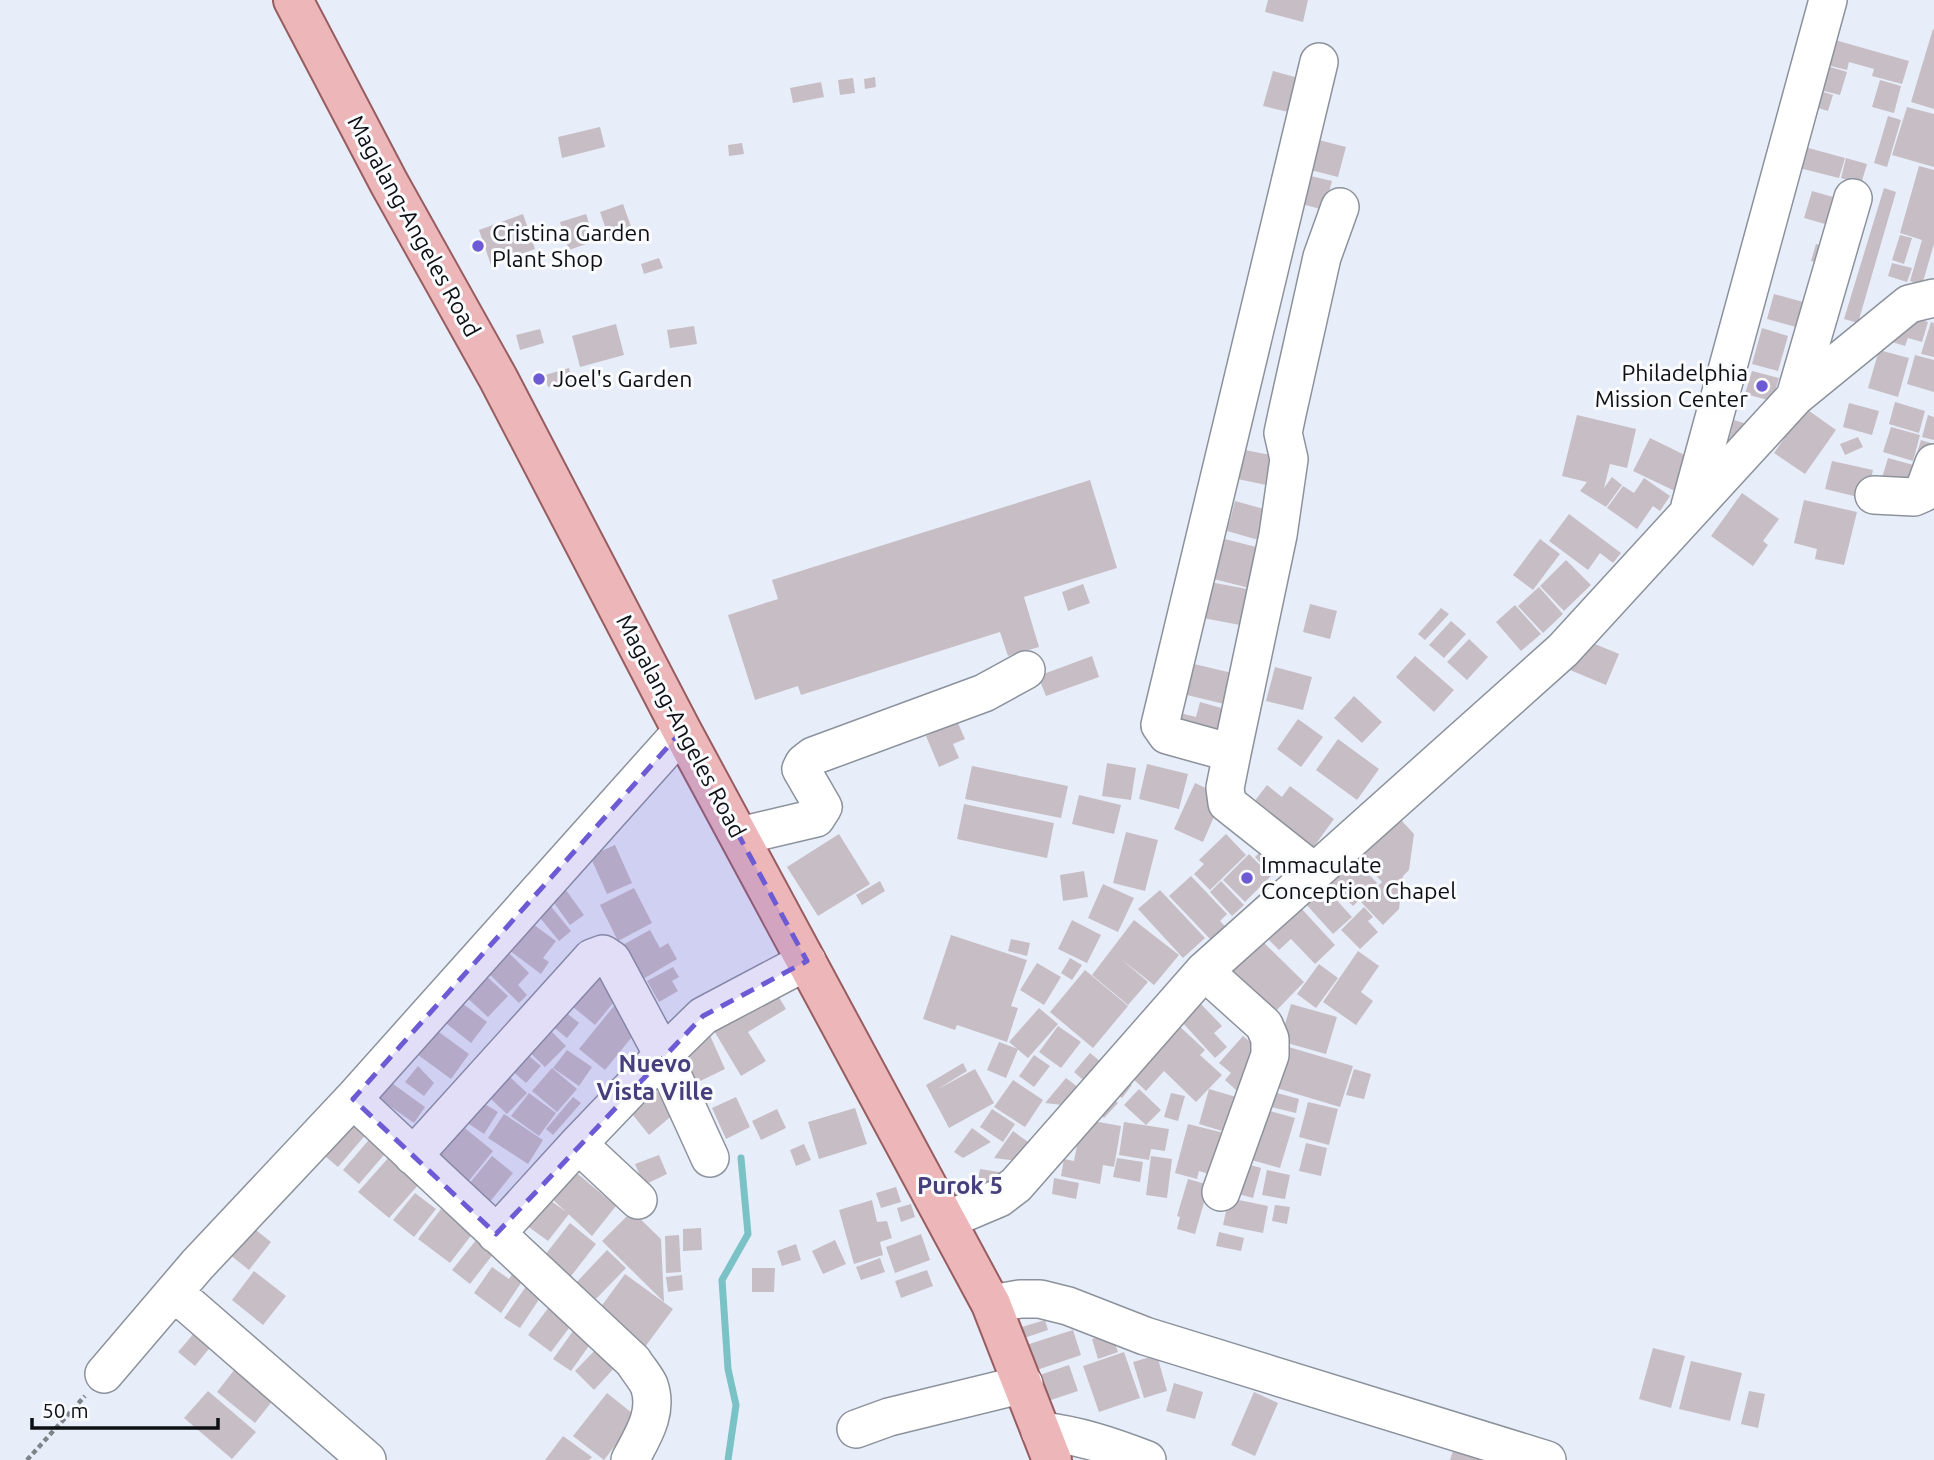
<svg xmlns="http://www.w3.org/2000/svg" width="1934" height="1460" viewBox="0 0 1934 1460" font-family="Ubuntu,sans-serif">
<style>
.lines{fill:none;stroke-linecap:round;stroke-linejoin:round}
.stream{stroke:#7ac2c6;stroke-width:7}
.building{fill:#c7bdc5}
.minor-casing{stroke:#8c929c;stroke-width:40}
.major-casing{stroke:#975d61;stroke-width:42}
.path{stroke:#7f848b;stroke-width:4.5;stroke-dasharray:5 3.5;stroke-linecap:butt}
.minor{stroke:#fff;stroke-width:37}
.major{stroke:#edb7b9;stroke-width:38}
.marked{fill:#6d5bd5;fill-opacity:0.2;stroke:#6d5bd5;stroke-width:5;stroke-dasharray:14 9;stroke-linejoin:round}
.poi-dot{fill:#6d5bd5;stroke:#fafbfd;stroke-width:2.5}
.labels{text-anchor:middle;stroke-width:6;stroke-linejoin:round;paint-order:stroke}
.street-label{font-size:23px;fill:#0d0f13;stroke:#fafbfd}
.poi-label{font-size:23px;fill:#0d0f13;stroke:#fafbfd;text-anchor:start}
.neighbourhood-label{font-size:24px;font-weight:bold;fill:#453f7c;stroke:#fafbfd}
</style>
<rect width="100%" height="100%" fill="#e8eef9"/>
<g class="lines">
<!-- stream -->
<path class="stream" d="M728 1460 736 1405 728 1369 722 1280 748 1234 741 1158"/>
</g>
<!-- building -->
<path class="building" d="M1268 0H1308L1303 22 1265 12Z
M1933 29H1934V109L1911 102Z
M1835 40 1909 61 1902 84 1872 76 1874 69 1849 62 1847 70 1827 65Z
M1827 66 1847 72 1840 95 1820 90Z
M1273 71 1306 80 1297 114 1263 106Z
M875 77 876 87 865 89 864 79Z
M853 78 855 93 840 95 838 80Z
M1880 80 1901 86 1894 113 1872 107Z
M821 82 824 97 793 103 790 88Z
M1820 91 1833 95 1828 111 1815 107Z
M1907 107 1934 114V167L1892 155Z
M1888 116 1901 120 1887 167 1874 163Z
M600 127 605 147 562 158 558 137Z
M1311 138 1346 147 1338 177 1303 168Z
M742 143 744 154 729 156 728 145Z
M1805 147 1845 158 1839 178 1799 168Z
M1846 158 1867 164 1861 184 1841 178Z
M1919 166 1934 170V244L1922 285 1910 281 1922 240 1900 233Z
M1302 174 1332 181 1324 210 1294 202Z
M1884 188 1896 192 1858 323 1844 319Z
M1812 191 1847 201 1839 228 1804 218Z
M623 204 633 232 610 241 600 212Z
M523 214 535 249 491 265 479 230Z
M586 214 595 241 569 250 560 222Z
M1900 235 1912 238 1904 264 1892 260Z
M1816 244 1832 249 1827 266 1811 261Z
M659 258 663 268 644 274 641 264Z
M1892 263 1912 268 1907 282 1888 276Z
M1774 294 1803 302 1796 327 1767 319Z
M1900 314 1928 322 1922 342 1908 338 1905 346 1892 342Z
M1931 322 1934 323V357L1921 354Z
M616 324 624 355 580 367 572 336Z
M694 326 697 344 670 348 667 330Z
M1762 328 1788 336 1778 371 1752 364Z
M540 329 544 343 520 350 516 335Z
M1879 350 1909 358 1898 397 1868 388Z
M1915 355 1934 360V392L1907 384Z
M569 368 572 381 548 387 545 375Z
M1752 371 1779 378 1772 401 1745 394Z
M1895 402 1925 411 1919 433 1889 424Z
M1849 403 1879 411 1872 435 1843 427Z
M1805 408 1836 430 1805 474 1774 453Z
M1577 415 1636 429 1627 468 1610 464 1604 488 1612 477 1622 485 1606 507 1580 491 1587 482 1562 476Z
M1928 415 1934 417V440L1922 437Z
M1734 420 1760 428 1725 457Z
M1891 427 1920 435 1913 461 1883 452Z
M1858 437 1863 447 1845 455 1840 444Z
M1650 438 1697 461 1681 494 1633 471Z
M1921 440 1934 444 1930 467 1914 463Z
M1229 447 1276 456 1271 486 1223 476Z
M1888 458 1917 466 1910 490 1881 481Z
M1832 461 1873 470 1866 499 1825 489Z
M1644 478 1670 496 1660 511 1653 506 1637 529 1607 508 1623 486 1634 493Z
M1090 480 1117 568 1024 597 1039 647 1008 656 1000 632 801 695 798 686 755 700 728 615 778 599 772 580Z
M1742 493 1779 519 1763 541 1768 545 1753 566 1711 536Z
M1804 500 1857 512 1844 565 1815 559 1817 549 1794 543Z
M1235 501 1271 511 1262 541 1227 531Z
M1569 514 1621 553 1613 563 1600 553 1588 570 1549 541Z
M1213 536 1264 549 1253 589 1202 576Z
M1540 539 1560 554 1533 590 1513 575Z
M1566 560 1591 585 1564 611 1540 586Z
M1210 582 1247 589 1240 625 1203 618Z
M1083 584 1090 603 1068 611 1062 592Z
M1539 587 1563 614 1543 633 1518 606Z
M1310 604 1337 611 1330 639 1303 632Z
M1515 605 1541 634 1521 651 1496 622Z
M1441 608 1449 614 1425 640 1418 634Z
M1451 621 1466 634 1444 658 1429 645Z
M1469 639 1488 657 1467 680 1447 662Z
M1583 639 1619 654 1606 685 1570 670Z
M1092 656 1099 677 1046 696 1038 676Z
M1415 656 1454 690 1434 712 1396 677Z
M1186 662 1236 674 1228 705 1179 693Z
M1275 667 1312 677 1303 710 1266 701Z
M1354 696 1382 722 1362 743 1334 718Z
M1200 702 1225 709 1218 737 1177 725 1180 713 1196 717Z
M1298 719 1323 737 1301 767 1277 749Z
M957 721 965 739 953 744 959 758 939 767 926 736Z
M1338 739 1379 769 1357 800 1316 770Z
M1107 763 1136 768 1131 800 1102 796Z
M1147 764 1188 774 1179 809 1139 799Z
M972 766 1068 786 1061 818 965 799Z
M1195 783 1223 796 1203 842 1174 829Z
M1267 785 1282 797 1290 786 1334 819 1310 852 1250 807Z
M1079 795 1121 805 1114 834 1072 824Z
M964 804 1054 823 1047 858 957 839Z
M1400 819 1414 834 1409 870 1403 876 1399 909 1383 925 1361 902 1382 882 1359 857Z
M1126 832 1158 840 1145 891 1113 883Z
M839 834 870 884 818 916 787 867Z
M1226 834 1246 855 1210 890 1194 874 1204 864 1199 860Z
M1270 843 1287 860 1272 875 1255 857Z
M615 845 632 883 607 894 590 856Z
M1249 854 1271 876 1245 902 1223 880Z
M1352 857 1377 883 1353 906 1328 881Z
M1084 871 1088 897 1063 901 1060 875Z
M1191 876 1227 914 1220 921 1225 926 1211 940 1169 896Z
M880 881 885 891 862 905 856 895Z
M1221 881 1244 905 1232 916 1210 892Z
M1103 884 1134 898 1118 932 1088 918Z
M1323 885 1352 917 1333 934 1304 902Z
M563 886 584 915 570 925 549 896Z
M634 888 652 923 618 941 600 905Z
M1160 890 1205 938 1183 958 1138 909Z
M549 904 571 931 559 941 537 914Z
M1299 906 1335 945 1315 964 1291 939 1279 950 1266 937Z
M1364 907 1373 917 1368 921 1378 932 1360 949 1341 930Z
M526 919 556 941 543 958 549 962 541 974 505 947Z
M1072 920 1101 935 1087 963 1058 949Z
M1134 920 1179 955 1154 985 1121 959 1148 982 1128 1005 1092 975Z
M650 930 660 948 668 943 677 959 638 982 619 947Z
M951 935 1027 960 1011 1006 1018 1008 1007 1042 957 1025 955 1030 923 1019Z
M1011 939 1030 943 1027 956 1008 951Z
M1262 941 1304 982 1272 1015 1229 974Z
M505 949 529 973 518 985 527 995 519 1003 485 970Z
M1358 951 1379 966 1361 992 1373 1001 1356 1025 1323 1002Z
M1070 958 1082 965 1072 980 1061 973Z
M589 963 623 991 595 1025 561 997Z
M1037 963 1061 977 1044 1005 1020 990Z
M1319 964 1338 978 1316 1008 1297 994Z
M673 967 679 977 672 981 678 991 659 1002 647 981Z
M1085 970 1128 1006 1093 1048 1050 1012Z
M482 972 508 996 488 1017 462 993Z
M772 986 786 1009 748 1032 766 1061 741 1076 710 1024Z
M458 1000 487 1022 471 1043 442 1020Z
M553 1002 579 1023 567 1038 541 1017Z
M1201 1004 1222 1026 1214 1033 1227 1047 1215 1058 1182 1022Z
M1291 1004 1337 1017 1326 1054 1280 1041Z
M614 1006 640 1027 605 1070 579 1049Z
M1039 1008 1058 1024 1028 1058 1009 1042Z
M539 1019 566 1046 545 1067 518 1041Z
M1176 1023 1205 1050 1200 1055 1222 1075 1196 1102 1164 1071 1146 1091 1128 1074Z
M1058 1026 1081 1042 1061 1068 1039 1052Z
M432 1027 469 1054 451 1079 414 1052Z
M708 1031 725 1069 690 1086 672 1049Z
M1243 1036 1267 1056 1237 1091 1225 1080 1231 1073 1219 1063Z
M999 1042 1018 1049 1006 1078 987 1070Z
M515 1044 541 1066 526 1083 501 1061Z
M1282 1045 1353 1066 1340 1107 1270 1086Z
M567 1050 592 1067 579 1086 553 1068Z
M1090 1053 1106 1066 1090 1086 1074 1072Z
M1034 1055 1050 1066 1034 1087 1019 1076Z
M963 1063 967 1071 938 1089 975 1069 994 1103 949 1128 926 1085Z
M497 1065 527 1093 507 1114 477 1086Z
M418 1066 434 1083 424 1096 405 1082Z
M552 1068 577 1089 557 1112 532 1091Z
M1354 1069 1371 1074 1364 1099 1346 1095Z
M1066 1078 1083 1091 1071 1106 1045 1103Z
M1124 1079 1132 1085 1122 1098 1114 1092Z
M1013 1080 1043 1100 1025 1127 994 1107Z
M389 1081 425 1107 414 1123 377 1097Z
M650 1083 675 1113 649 1135 624 1104Z
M1139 1089 1161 1110 1146 1125 1124 1105Z
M1209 1089 1243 1099 1232 1134 1199 1124Z
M1270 1091 1299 1099 1296 1113 1267 1106Z
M529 1093 556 1113 539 1136 511 1116Z
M1171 1093 1185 1096 1178 1121 1164 1117Z
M1109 1094 1118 1103 1104 1118 1095 1110Z
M573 1097 581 1103 553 1135 546 1129Z
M736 1097 750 1127 726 1139 712 1108Z
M476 1099 498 1112 484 1134 463 1120Z
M1308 1102 1338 1109 1329 1145 1299 1137Z
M855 1108 867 1144 819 1159 808 1122Z
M777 1109 786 1128 761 1140 752 1121Z
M992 1109 1015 1124 1003 1142 980 1127Z
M1263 1109 1295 1118 1280 1168 1248 1159Z
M504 1114 543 1140 528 1164 488 1138Z
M350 1116 368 1132 338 1167 319 1151Z
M450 1116 493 1151 468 1182 450 1167 422 1150Z
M1082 1119 1121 1126 1114 1167 1103 1165 1100 1184 1061 1176 1064 1159 1074 1161Z
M1124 1122 1169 1129 1165 1151 1151 1149 1149 1160 1119 1155Z
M1188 1124 1224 1133 1213 1175 1199 1171 1197 1179 1175 1173Z
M972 1128 991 1142 963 1158 954 1152Z
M1013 1131 1042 1152 1034 1163 994 1158Z
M373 1135 389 1149 359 1184 343 1170Z
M1306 1143 1327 1148 1321 1176 1299 1171Z
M804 1144 811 1160 796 1166 790 1150Z
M659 1155 667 1174 644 1185 635 1164Z
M390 1156 420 1183 389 1218 358 1192Z
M492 1156 513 1173 485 1208 463 1191Z
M1151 1156 1172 1159 1167 1198 1146 1195Z
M1117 1158 1143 1162 1140 1182 1113 1177Z
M1239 1162 1261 1168 1253 1198 1231 1192Z
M572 1169 616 1206 592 1236 549 1196Z
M980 1169 1006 1173 1003 1193 977 1188Z
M1267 1170 1290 1175 1285 1199 1262 1195Z
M1054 1178 1079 1183 1076 1199 1052 1194Z
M1188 1179 1209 1185 1195 1234 1177 1229 1180 1217 1177 1216Z
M896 1187 901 1202 881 1208 876 1193Z
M415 1193 436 1209 414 1237 393 1220Z
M547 1198 569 1214 548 1241 526 1225Z
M1229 1198 1268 1206 1263 1233 1223 1225Z
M872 1200 877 1222 887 1221 892 1238 880 1242 883 1255 854 1264 839 1210Z
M911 1204 915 1217 901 1222 897 1208Z
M1275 1205 1290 1207 1287 1224 1272 1221Z
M441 1209 473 1233 450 1263 418 1239Z
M632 1211 661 1239 664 1302 602 1241Z
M570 1223 596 1244 568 1280 541 1260Z
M251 1226 271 1242 249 1270 229 1254Z
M701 1228 702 1250 683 1251V1229Z
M1219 1232 1244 1238 1241 1251 1216 1246Z
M921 1234 930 1260 895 1273 886 1247Z
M679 1235 681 1272 666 1273 665 1236Z
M477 1239 494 1253 470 1284 452 1270Z
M835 1240 846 1264 823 1274 812 1251Z
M796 1244 801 1260 782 1266 777 1251Z
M607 1250 626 1268 592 1303 574 1285Z
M880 1258 885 1272 861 1280 856 1267Z
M492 1267 509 1279 515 1270 525 1277 501 1313 474 1293Z
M752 1268H775L774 1292H752Z
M927 1270 933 1286 901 1298 895 1281Z
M254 1271 286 1296 263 1325 232 1300Z
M625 1274 673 1309 645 1347 597 1312Z
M682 1275 683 1290 668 1292 666 1277Z
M527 1285 542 1295 520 1328 504 1318Z
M552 1303 575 1320 551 1352 528 1335Z
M1045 1320 1048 1330 1018 1340 1015 1329Z
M1073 1330 1081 1355 1031 1372 1023 1346Z
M573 1331 591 1343 571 1371 553 1359Z
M195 1332 212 1345 195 1366 178 1352Z
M1111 1333 1118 1352 1098 1359 1092 1339Z
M599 1346 618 1364 594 1390 575 1371Z
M1653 1348 1685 1356 1671 1408 1639 1399Z
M1124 1352 1140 1398 1099 1412 1083 1366Z
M1157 1355 1167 1391 1144 1398 1133 1362Z
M1691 1361 1742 1373 1730 1421 1679 1409Z
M238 1365 277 1395 255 1423 217 1392Z
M1069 1365 1078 1391 1042 1403 1034 1377Z
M1174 1383 1203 1392 1195 1419 1166 1411Z
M208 1391 256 1432 232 1459 184 1418Z
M1749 1391 1765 1394 1758 1428 1741 1424Z
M1254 1392 1278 1403 1255 1456 1231 1445Z
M607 1393 637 1417 604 1460 573 1436Z
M563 1436 592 1457 589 1460H545Z
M1457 1439 1487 1448 1483 1460H1450Z"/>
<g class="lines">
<defs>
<path id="minor" d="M1795 397 1853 198
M1874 495 1914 497 1923 493 1934 463
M1690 506 1828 0
M1232 753 1278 535 1289 459 1283 433 1287 414 1322 257 1340 207
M740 836 816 818 823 807 801 769 804 763 813 756 984 693 1026 670
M1314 872 1227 803 1225 788 1232 753 1167 735 1160 725 1319 62
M1204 971 1264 1025 1270 1039V1055L1221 1192
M353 1099 633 1361C638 1369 645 1377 649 1385 659 1413 642 1437 630 1460
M578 1144 638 1200
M413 1156 592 958 603 954 612 960 663 1055 710 1158
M947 1220 999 1198 1016 1185 1204 971 1563 650 1795 397 1909 304 1934 298
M496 1234 578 1144 663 1055 703 1016 807 961
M175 1293 367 1460
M991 1304 1020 1299H1040L1068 1306 1145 1336 1547 1460
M104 1374 197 1265 353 1099 682 731
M856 1429 889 1417 1024 1384
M1040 1431C1078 1435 1111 1446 1147 1460"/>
<path id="major" d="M293 0 389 183 498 378 682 731 991 1304 1052 1460"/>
</defs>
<!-- minor casing -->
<use href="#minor" class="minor-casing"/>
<!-- major casing -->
<use href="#major" class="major-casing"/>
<!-- path -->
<path class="path" d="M27 1460 85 1396"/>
<!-- minor -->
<use href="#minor" class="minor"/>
<!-- major -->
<use href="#major" class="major"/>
</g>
<!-- marked area -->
<path class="marked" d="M682 731 807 961 703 1016 496 1234 353 1099Z"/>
<!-- markers -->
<g class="poi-dot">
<circle cx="478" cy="246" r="7"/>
<circle cx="539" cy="379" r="7"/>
<circle cx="1762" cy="386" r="7"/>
<circle cx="1247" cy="878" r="7"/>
</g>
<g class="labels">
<!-- street labels -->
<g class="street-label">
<text transform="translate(414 226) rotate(61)" y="8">Magalang-Angeles Road</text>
<text transform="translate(681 726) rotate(62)" y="8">Magalang-Angeles Road</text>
</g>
<!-- poi labels -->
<g class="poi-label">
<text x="492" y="241">Cristina Garden<tspan x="492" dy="26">Plant Shop</tspan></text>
<text x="1748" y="381" text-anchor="end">Philadelphia<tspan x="1748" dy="26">Mission Center</tspan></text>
<text x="553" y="387">Joel's Garden</text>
<text x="1261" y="873">Immaculate<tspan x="1261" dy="26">Conception Chapel</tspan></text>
</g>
<!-- neighbourhood labels -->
<g class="neighbourhood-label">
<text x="655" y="1072">Nuevo<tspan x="655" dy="28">Vista Ville</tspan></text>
<text x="960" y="1194">Purok 5</text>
</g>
</g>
<!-- scale -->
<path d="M32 1418v10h186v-10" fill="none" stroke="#0d0f13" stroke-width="3.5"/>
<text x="42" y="1418" font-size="21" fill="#0d0f13" stroke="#fafbfd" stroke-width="5" paint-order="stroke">50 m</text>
</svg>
